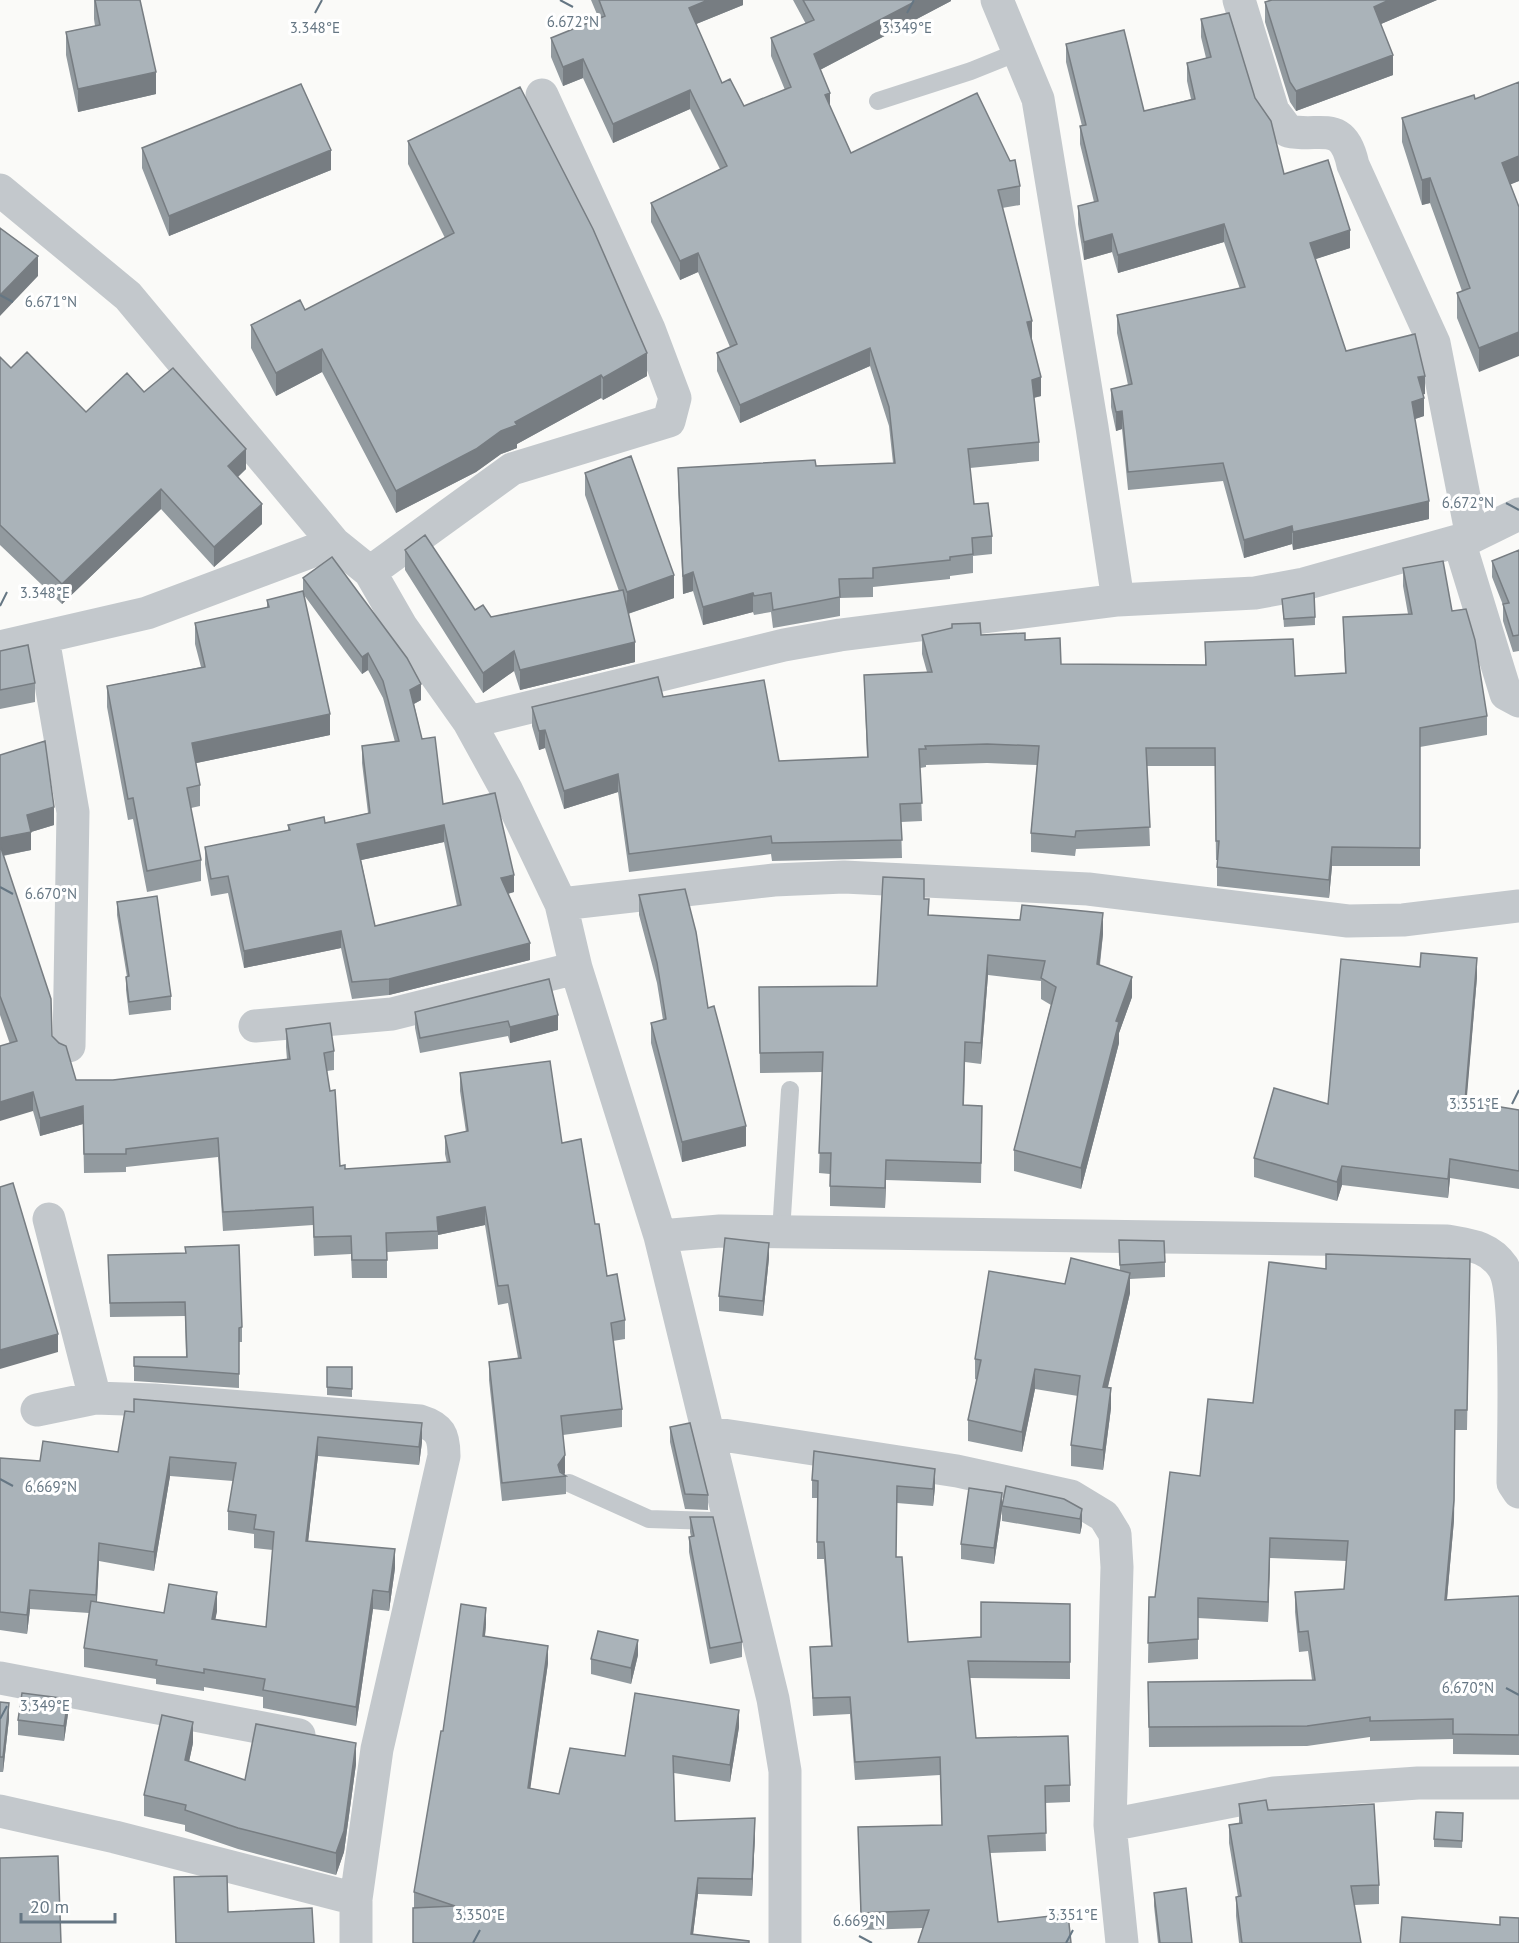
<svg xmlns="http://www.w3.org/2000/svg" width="1519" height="1943" viewBox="0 0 1519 1943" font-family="'PT Sans',sans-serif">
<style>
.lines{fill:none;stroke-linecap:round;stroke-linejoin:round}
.service{stroke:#c3c8cc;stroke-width:18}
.minor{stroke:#c3c8cc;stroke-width:33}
.wall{fill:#929a9f;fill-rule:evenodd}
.shaded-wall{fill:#777d82}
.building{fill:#aab3b9;stroke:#777d82;stroke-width:1.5;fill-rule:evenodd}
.ticks{fill:none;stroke:#657683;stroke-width:2}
.ticks-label{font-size:15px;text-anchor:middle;fill:#657683;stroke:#fff;stroke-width:6;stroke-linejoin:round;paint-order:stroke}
</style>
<rect width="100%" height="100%" fill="#fafaf8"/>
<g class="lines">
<!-- service -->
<path class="service" d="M878 101 971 71 1018 52
M781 1232 790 1090
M569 1483 649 1519 712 1521"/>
<!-- minor -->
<path class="minor" d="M997 0 1038 99 1092 427 1118 600
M1239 0 1273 111 1288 131C1321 138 1343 118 1353 165L1434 343 1472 537
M0 190 128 296 334 543 370 572 401 626 469 722 507 791 561 904 576 968 660 1236 773 1699 785 1771V1943
M1459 541 1506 694 1519 701
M370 572 512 469 669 421 675 398 649 329 542 95
M43 638 73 812 69 1046
M0 647 147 613 334 543
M469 722 784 645 840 635 1118 600 1255 593 1304 584 1472 537 1519 514
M561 904 774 880 844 877 1088 889 1348 921 1403 920 1519 906
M255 1026 392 1014 576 968
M49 1219 95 1398
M660 1236 720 1231 1447 1241C1469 1245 1489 1246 1503 1267 1519 1292 1513 1444 1513 1483L1519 1492
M37 1410 95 1398 154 1400 420 1421C440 1427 444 1435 444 1456L377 1749 356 1899V1943
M710 1433 957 1471 1071 1496 1104 1516 1115 1534 1117 1567 1110 1825 1122 1943
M0 1678 299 1735
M0 1811 115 1837 356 1899
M1110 1825 1274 1793 1418 1783H1519"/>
</g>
<!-- wall -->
<path class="wall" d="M94 0H140L156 94 78 112 66 55V32L95 26 94 19Z
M591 0H743V5L696 24 722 83 744 106 785 90 771 56V38L806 24 793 0H951V1L820 70 830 107 851 153 1020 186V205L1002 208 1032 340H1031L1041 396 1034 398 1039 442V461L970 468 974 504 992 536V554L973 556V573L950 576V579L873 587V597L840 598V616L773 628 771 612 754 615 753 612 703 625 693 591 683 594 678 486V468L816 466 893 463 889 426 870 366 740 423 717 371V353L730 347 698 272 680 280 651 222V203L720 169 690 109 613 143 583 78 563 86 551 57V38L599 19Z
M1270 0H1437L1381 24 1393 75 1296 111 1290 102 1265 22V2Z
M1201 19 1255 98 1284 174 1350 248 1315 259 1346 351 1425 394H1423L1424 416 1415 419 1429 519 1293 550 1292 544 1244 558 1223 481 1128 490 1122 429 1116 431 1111 407V389L1128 385 1117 333V315L1240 289 1224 242 1118 273 1112 252 1084 260 1078 224V206L1094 202 1080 144V126H1082L1066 62V44L1144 111 1191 99 1187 81V63L1206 58 1201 37Z
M1519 82V181L1510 184 1479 372 1457 318V293L1462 291 1430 203 1422 205 1402 142V118L1475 99Z
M408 141 647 376 603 400 601 398 517 444V448L501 454 476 472 396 513 322 372 276 396 251 348V325L305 310 445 238 408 164Z
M142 148 331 170 169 236 142 168Z
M0 357 11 368 86 412 144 392 246 469 238 477 262 524 214 567 161 509 62 604 0 545Z
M585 473 674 598 628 614 635 662 520 690 514 671 483 693 405 570V550L475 610 491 617 619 591 585 495Z
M1519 550V651L1513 652 1503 621V605L1492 577V561Z
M1403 568 1452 611 1487 716V735L1420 747V866H1332L1329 898 1217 886V860H1216L1215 766H1147L1150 846 1076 849 1075 856 1031 852V833L1037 765 987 763 926 765V767L920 768 922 821 901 822 902 858 772 861 771 854 629 872 618 792 564 809 545 748 539 750 532 726V707L663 697 779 761 867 757 864 675 927 672 922 654V635H981L1025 640 1061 664 1205 665V642L1295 676 1345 673 1343 617 1408 614 1403 586Z
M303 578 421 700 414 704 422 739 443 804 514 892 508 894 530 960 389 995 352 999 341 948 244 968 228 893 211 896 205 864V847L288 831V825L325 823 368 813 362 763V746L395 742 383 698 368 670 362 674 304 595 330 735 196 763 200 785V806L191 808 201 860V881L147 892 133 819 128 820 107 707V686L201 667 195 644V623L267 608V600L303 593ZM444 842 457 906 375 926 361 860Z
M1282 599 1315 617V625L1284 627Z
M0 651 35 683V702L0 709Z
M0 755 54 825 31 832V850L3 856 52 1036 76 1080H113L287 1060 286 1047V1029L334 1051V1070L327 1071 340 1166 345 1169 447 1163 445 1154V1136L466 1132 460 1091V1073L562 1143 595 1224 607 1276 625 1320V1339L613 1341 622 1409V1427L563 1435 565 1473 564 1474 566 1476V1494L502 1501 489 1380V1362L518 1358 508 1303 498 1305 485 1225 438 1235V1249L387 1252V1278H352L351 1254 314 1256 313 1225 223 1231 218 1157 126 1167V1172L84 1173 83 1124 40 1136 33 1111 0 1015Z
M639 895 708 1008 746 1146 682 1162 651 1043V1023L663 1020 657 983 639 915Z
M924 899 929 916 1103 934 1100 965 1132 997 1119 1033V1043L1081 1189 1014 1171V1150L1051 1005 1041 999V981L988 975 981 1064 965 1062 964 1105 982 1126 981 1183 886 1180 885 1208 830 1206V1174L819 1173 822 1072 760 1073 759 987 877 986Z
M117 902 171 996V1010L129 1015 126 990V977H127L117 915Z
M1477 977 1466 1102 1519 1110V1189L1450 1178 1448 1198 1342 1185 1337 1201 1254 1177V1158L1328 1104Z
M415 1012 558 1015V1030L510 1043 508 1036 420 1053 415 1028Z
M1119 1240 1165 1262V1277L1130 1279V1293L1108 1387 1111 1408 1103 1470 1071 1466V1445L1078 1396 1035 1389 1022 1452 968 1441V1420L977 1380 975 1379V1359L1065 1284 1120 1270Z
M108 1255 242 1327V1342H239V1388L134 1381V1357H186L185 1316 110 1317Z
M769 1258 763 1316 719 1311V1296Z
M1470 1259 1467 1430H1455L1454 1520 1447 1600 1519 1596V1755L1453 1754V1739L1370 1741V1737L1307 1746 1149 1747 1148 1682 1312 1680 1308 1651 1299 1652 1295 1612V1592L1344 1589 1347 1561 1270 1558 1268 1622 1198 1618V1659L1148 1663 1149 1597H1155L1200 1476 1253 1403 1326 1269Z
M327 1367H352V1397L327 1395Z
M134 1412 422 1442 419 1465 318 1456 308 1541 395 1568 389 1611 373 1609 356 1726 263 1708V1697L204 1687V1691L156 1684V1679L84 1667V1648L89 1613 30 1609 27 1634 0 1630V1458L40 1461 118 1452ZM170 1476 233 1481 228 1511V1530L254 1534V1548L273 1550 266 1627 215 1619 217 1611 164 1613 97 1602 99 1561 154 1571Z
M670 1427 708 1495V1510L685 1509 670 1442Z
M812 1480 935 1487 933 1506 897 1503 896 1557 908 1642 981 1637 1070 1604V1679L969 1678 976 1738 1070 1785V1802L1045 1803 1046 1851 990 1853 998 1922 1071 1943 923 1928 861 1930 858 1827 942 1825 940 1775 855 1780 850 1714 813 1716 810 1647 831 1646 824 1559H817V1498H812Z
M1002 1506 1082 1509V1525L1080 1534 1002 1521Z
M1002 1509 994 1564 961 1559V1544Z
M690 1517 742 1642V1657L710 1664 689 1552V1537H691L690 1532Z
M486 1625 485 1636 548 1663 530 1788 559 1794 625 1756 739 1727 730 1782 674 1773 675 1821 755 1835 752 1896 698 1894 693 1934 414 1908V1892L443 1731Z
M638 1655 631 1684 591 1674V1659Z
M0 1702 9 1719 3 1772H0Z
M68 1714 64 1741 18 1735V1720Z
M193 1743 189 1761 245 1780 356 1764 344 1852 336 1875 238 1849 185 1831V1825L144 1816V1795Z
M1239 1804 1268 1810 1379 1885V1904L1354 1905 1361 1943H1239L1236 1916V1897H1238L1229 1843V1825L1239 1823Z
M1463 1821 1462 1848 1434 1847V1839Z
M174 1877 228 1912 314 1943H176Z
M1154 1893 1192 1943H1158L1154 1906Z"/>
<!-- shaded-wall -->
<path class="shaded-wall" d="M708 0H743V5L689 27V8Z
M918 0H951V1L814 73V54Z
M1389 0H1437L1374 27V7Z
M1393 55V75L1296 111V91Z
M583 59V78L563 86V67Z
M156 72V94L78 112V89Z
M690 90V109L613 143V124Z
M830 93V112L825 95Z
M331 150V170L169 236V216Z
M1519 156V181L1502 188V163Z
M1430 178V203L1422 205V180Z
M1224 224V242L1118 273V255Z
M1350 230V248L1310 261V243Z
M1112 234V252L1084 260V242Z
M698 253V272L680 280V261Z
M38 256V276L0 316V295Z
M1032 321V340L1027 341V322Z
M1519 332V356L1479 372V348Z
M870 348V366L740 423V405Z
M322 349V372L276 396V373Z
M647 353V376L603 400V378Z
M601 375V398L517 444V448L501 454 476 472 396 513V491L515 422Z
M1425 376V394L1418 396V377Z
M1041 377V396L1032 398V380Z
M1424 398V416L1412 420V402Z
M1122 411V429L1116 431V412Z
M246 449V469L228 486V466Z
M161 489V509L62 604V584Z
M1429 501V519L1293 550V532Z
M262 504V524L214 567V547Z
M1292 526V544L1244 558V540Z
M693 572V591L683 594V576Z
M674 575V598L627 614V592Z
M753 593V612L703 625V607Z
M635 642V662L520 690V670Z
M514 651V671L483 693V673Z
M368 653V670L362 674V657Z
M421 684V700L410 706V690Z
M330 714V735L192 764V743Z
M545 730V748L539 750V731Z
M618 774V792L564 809V791Z
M54 807V825L31 832V850L0 856V838L27 815Z
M444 825V842L357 861V844Z
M1332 847V866L1329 898V880Z
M514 875V892L501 895V878Z
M1103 913V934L1097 985V964Z
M341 931V948L244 968V951Z
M530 943V960L389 995V979Z
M988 955V975L981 1064V1043Z
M1477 958V977L1465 1120V1101Z
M1132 977V997L1119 1033V1043L1081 1189V1168L1116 1021Z
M558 1015V1030L510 1043V1027Z
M33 1092V1111L0 1121V1102Z
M83 1106V1124L40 1136V1118Z
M746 1126V1146L682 1162V1142Z
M1450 1159V1178L1448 1198V1179Z
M886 1160V1180L885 1208V1188Z
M1342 1166V1185L1337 1201V1182Z
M485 1207V1225L438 1235 437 1217Z
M769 1243V1258L763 1316V1301Z
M1130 1273V1293L1103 1407V1387Z
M58 1334V1352L0 1369V1350Z
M1035 1369V1389L1022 1452V1432Z
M1111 1388V1408L1103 1470V1450Z
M1455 1410 1454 1520 1445 1620V1600Z
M422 1423V1442L419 1465V1447Z
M318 1437V1456L306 1560V1541Z
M565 1455V1473L563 1476 558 1465Z
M170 1457V1476L154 1571V1552Z
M935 1469V1487L933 1506V1489Z
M1002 1493V1509L994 1564V1548Z
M1082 1509V1525L1080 1534V1519Z
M1270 1538V1558L1268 1622V1602Z
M99 1543V1561L96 1614V1595Z
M395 1549V1568L389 1611V1592Z
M30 1590V1609L27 1634V1615Z
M373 1590V1609L356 1726V1707Z
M217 1592V1611L212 1637V1619Z
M486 1608V1625L483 1653V1636Z
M638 1640V1655L631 1684V1668Z
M548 1646V1663L528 1805V1788Z
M68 1699V1714L64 1741V1726Z
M9 1703V1719L3 1772V1757Z
M739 1710V1727L730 1782V1765Z
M193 1722V1743L185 1781V1760Z
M356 1743V1764L344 1852 336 1875V1853Z
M755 1818V1835L752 1896V1879Z
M698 1878V1894L692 1943 691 1934Z"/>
<!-- building -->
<path class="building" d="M95 0H140L156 72 78 89 66 32 100 25Z
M599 0H708L689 8 722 83 730 79 744 106 791 87 771 38 814 20 803 0H918L814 54 830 93 825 95 851 153 977 93 1010 161 1015 160 1020 186 998 190 1032 321 1027 322 1041 377 1032 380 1039 442 968 449 974 504 988 503 992 536 972 538 973 554 950 557V560L873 568V578L839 579 840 597 773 610 771 593 754 596 753 593 703 607 693 572 683 576 678 468 815 460 816 466 895 463 889 407 870 348 740 405 717 353 737 344 698 253 680 261 651 203 727 166 690 90 613 124 583 59 563 67 551 38 605 16Z
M1272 0H1389L1374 7 1393 55 1296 91 1290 82 1265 2Z
M1229 13 1255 98 1271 121 1284 174 1328 160 1350 230 1310 243 1346 351 1415 334 1425 376 1418 377 1424 398 1412 402 1429 501 1293 532 1292 526 1244 540 1223 463 1128 472 1122 411 1116 412 1111 389 1132 384 1117 315 1245 287 1224 224 1118 255 1112 234 1084 242 1078 206 1098 201 1080 126 1086 125 1066 44 1124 30 1144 111 1195 99 1187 63 1211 57 1201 19Z
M1519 82V156L1502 163 1519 207V332L1479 348 1457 293 1470 288 1430 178 1422 180 1402 118 1474 95 1475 99Z
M301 84 331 150 169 216 142 148Z
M520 87 593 229 647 353 603 378 601 375 515 422 517 425 501 431 476 449 396 491 322 349 276 373 251 325 300 300 305 310 454 233 408 141Z
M0 228 38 256 0 295Z
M27 352 86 412 127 373 144 392 173 368 246 449 228 466 262 504 214 547 161 489 62 584 0 525V357L11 368Z
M631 456 674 575 627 592 585 473Z
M425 535 475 610 483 605 491 617 623 590 635 642 520 670 514 651 483 673 405 550Z
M1519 550V635L1513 636 1503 604 1509 603 1492 561Z
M332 557 407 658 421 684 410 690 422 739 435 737 443 804 495 793 514 875 501 878 530 943 389 979 352 982 341 931 244 951 228 876 211 879 205 847 290 830 288 825 324 817 325 823 370 813 362 746 399 741 383 681 368 653 362 657 303 578ZM444 825 461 905 375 926 357 844Z
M1443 561 1452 611 1466 609 1475 640 1487 716 1420 728V848L1332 847 1329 880 1217 867 1219 841H1216L1215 748H1146L1150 827 1076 831 1075 837 1031 833 1039 746 987 744 925 746 926 749H919L922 803 900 804 902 840 772 843 771 836 629 854 618 774 564 791 545 730 539 731 532 707 658 677 663 697 764 680 779 761 868 757 864 675 932 672 922 635 952 628V624L980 623 981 635 1025 633V640L1060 638 1061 664 1206 665 1205 642 1293 639 1295 676 1346 673 1343 617 1412 614 1403 568Z
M303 591 330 714 192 743 200 785 187 788 201 860 147 871 133 798 128 799 107 686 205 667 195 623 269 607 267 600Z
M1314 593 1315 617 1284 619 1282 599Z
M28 645 35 683 0 690V651Z
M45 741 54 807 27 815 31 832 0 838V755Z
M0 845 51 999 52 1036 59 1043 66 1046 76 1080H113L290 1059 286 1029 330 1023 334 1051 324 1053 330 1091 335 1090 340 1166 345 1165V1169L450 1162 445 1136 468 1131 460 1073 550 1061 562 1143 581 1139 595 1224H599L607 1276 617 1274 625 1320 611 1323 622 1409 561 1416 565 1455 558 1465 560 1472 566 1476 502 1483 489 1362 521 1358 508 1285 498 1286 485 1207 437 1217 438 1231 386 1233 387 1260H352L351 1236 314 1237 313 1207 223 1212 218 1138 126 1149V1154H84L83 1106 40 1118 33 1092 0 1102V1046L17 1041 0 996Z
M883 877 924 879V899H929L928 915 1020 920 1022 905 1103 913 1097 964 1132 977 1116 1021 1119 1022 1081 1168 1014 1150 1056 987 1041 978 1045 961 988 955 981 1043 965 1042 963 1105 982 1106 981 1163 886 1160 885 1188 830 1186 831 1153H819L823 1052 760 1053 759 987 877 986Z
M685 889 696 932 708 1008 714 1006 746 1126 682 1142 651 1023 666 1019 657 963 639 895Z
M157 896 171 996 129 1002 126 977 129 976 117 902Z
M1421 953 1477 958 1465 1101 1519 1110V1171L1450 1159 1448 1179 1342 1166 1337 1182 1254 1158 1274 1088 1328 1104 1341 959 1420 967Z
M549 979 558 1015 510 1027 508 1021 420 1038 415 1012Z
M13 1183 58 1334 0 1350V1187Z
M725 1238 769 1243 763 1301 719 1296Z
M1119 1240 1164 1241 1165 1262 1120 1265Z
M239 1245 242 1327 239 1328V1374L134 1366V1357H187L185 1302 110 1303 108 1255 186 1253 185 1247Z
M1326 1254 1470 1259 1467 1410H1455L1454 1500 1445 1600 1519 1596V1735L1453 1734V1719L1370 1721V1717L1307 1726 1149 1727 1148 1682 1315 1680 1308 1631 1299 1632 1295 1592 1344 1589 1348 1541 1270 1538 1268 1602 1198 1598V1639L1148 1643 1149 1597H1155L1170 1472 1200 1476 1208 1399 1253 1403 1269 1262 1326 1269Z
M1071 1258 1130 1273 1103 1387 1111 1388 1103 1450 1071 1445 1080 1376 1035 1369 1022 1432 968 1420 981 1360 975 1359 989 1271 1065 1284Z
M327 1367H352V1389L327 1387Z
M134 1399 422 1423 419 1447 318 1437 306 1541 395 1549 389 1592 373 1590 356 1707 263 1690 265 1679 204 1669V1673L156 1665 157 1660 84 1648 91 1601 164 1613 169 1584 217 1592 212 1619 266 1627 274 1532 254 1529 256 1515 228 1511 236 1463 170 1457 154 1552 99 1543 96 1595 30 1590 27 1615 0 1612V1458L40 1461 43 1441 118 1452 125 1411 134 1412Z
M690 1423 708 1495 685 1494 670 1427Z
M814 1451 935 1469 933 1489 897 1486 896 1557H902L908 1642 981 1637V1602L1070 1604V1662L968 1661 976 1738 1068 1736 1070 1785 1045 1786 1046 1833 988 1836 998 1922 1068 1914 1071 1943H918L929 1910 861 1913 858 1827 942 1825 940 1757 855 1762 850 1697 813 1698 810 1647 832 1646 824 1542H817L818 1481 812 1480Z
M1006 1486 1064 1499 1082 1509 1080 1519 1002 1506Z
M969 1488 1002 1493 994 1548 961 1544Z
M690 1517H713L742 1642 710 1648 689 1537 694 1536Z
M461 1604 486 1608 483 1636 548 1646 528 1788 559 1794 570 1748 625 1756 635 1693 739 1710 730 1765 673 1756 675 1821 755 1818 752 1879 698 1878 691 1934 749 1941V1943H413V1908L455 1906 414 1892 441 1731H443Z
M598 1631 638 1640 631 1668 591 1659Z
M22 1693 68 1699 64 1726 18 1720Z
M0 1702 9 1703 3 1757H0Z
M162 1715 193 1722 185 1760 245 1780 256 1724 356 1743 344 1831 336 1853 238 1828 185 1810 186 1805 144 1795Z
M1266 1800 1268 1810 1374 1804 1379 1885 1351 1886 1361 1943H1242L1236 1897 1241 1896 1229 1825 1242 1823 1239 1804Z
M1436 1812 1463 1813 1462 1841 1434 1839Z
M58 1856 61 1943H0V1858Z
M227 1876 228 1912 312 1908 314 1943H176L174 1877Z
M1186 1888 1192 1943H1160L1154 1893Z
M1402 1917 1500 1925V1917L1519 1918V1943H1400Z"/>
<!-- ticks -->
<path class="ticks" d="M560 0 573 7M315 13 322 0M907 13 914 0M0 295 13 302M1506 503 1519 510M0 606 7 592M0 887 13 894M1512 1104 1519 1090M0 1479 13 1486M1506 1688 1519 1695M0 1719 7 1706M859 1936 872 1943M473 1943 480 1930M1066 1943 1073 1930"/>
<g class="ticks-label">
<text x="573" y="27">6.672°N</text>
<text x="315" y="33">3.348°E</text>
<text x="907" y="33">3.349°E</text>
<text x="51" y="307">6.671°N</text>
<text x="1468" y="508">6.672°N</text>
<text x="45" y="598">3.348°E</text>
<text x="51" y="899">6.670°N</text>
<text x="1474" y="1109">3.351°E</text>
<text x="51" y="1492">6.669°N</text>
<text x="1468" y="1693">6.670°N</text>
<text x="45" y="1711">3.349°E</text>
<text x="480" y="1920">3.350°E</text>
<text x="1073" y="1920">3.351°E</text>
<text x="859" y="1926">6.669°N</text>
</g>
<!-- scale -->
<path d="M21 1913v9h94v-9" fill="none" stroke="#657683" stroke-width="3"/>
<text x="30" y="1913" font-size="18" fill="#657683" stroke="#ffffff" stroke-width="4.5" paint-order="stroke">20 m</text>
</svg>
